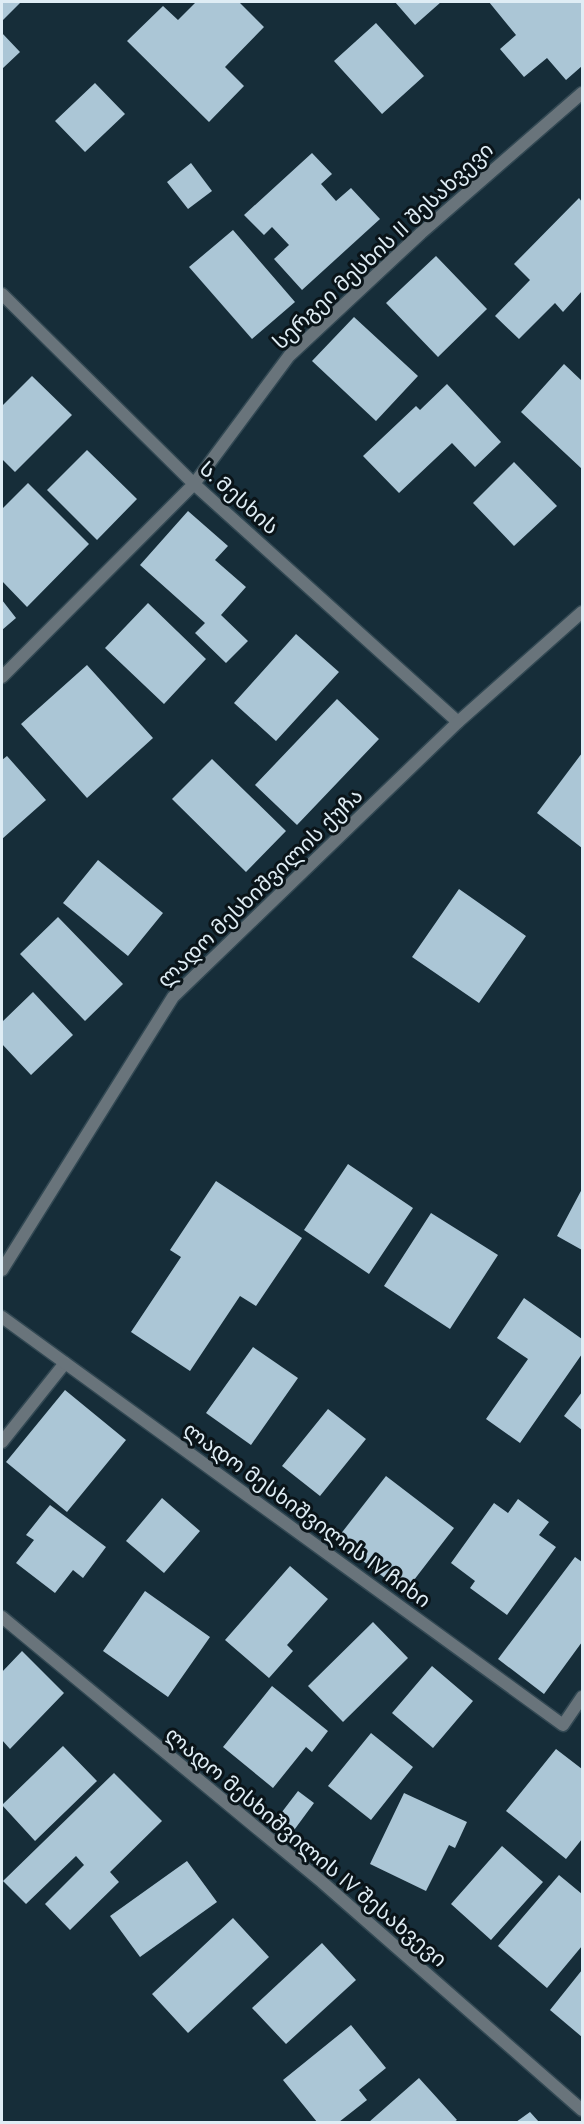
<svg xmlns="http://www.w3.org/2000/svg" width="584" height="2124" viewBox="0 0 584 2124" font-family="'PT Sans','Noto Sans Georgian',sans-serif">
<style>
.building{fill:#abc6d6}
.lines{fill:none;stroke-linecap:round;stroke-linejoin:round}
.service-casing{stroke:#324853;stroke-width:15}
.minor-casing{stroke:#324853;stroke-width:15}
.tertiary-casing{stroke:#324853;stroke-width:15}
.service{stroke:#69747b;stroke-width:12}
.minor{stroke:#69747b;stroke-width:12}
.tertiary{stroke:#69747b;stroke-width:12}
.labels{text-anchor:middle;stroke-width:6;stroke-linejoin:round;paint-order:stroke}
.street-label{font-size:21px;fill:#dfedf5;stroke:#0a1419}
</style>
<rect width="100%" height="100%" fill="#162d39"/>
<!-- building -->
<path class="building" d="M2 2H21L3 20Z
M196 2H239L264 27 225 67 244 86 209 122 127 41 163 6 178 20Z
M395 2H441L415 25Z
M489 2H582V66L566 80 547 58 524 77 500 49 516 35Z
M376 23 424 76 382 114 334 61Z
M2 33 20 52 2 69Z
M95 83 125 114 85 152 55 121Z
M312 153 332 174 321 184 336 201 351 188 380 219 302 290 274 259 289 245 272 227 264 235 244 215Z
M191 163 212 191 188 209 167 182Z
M579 198 582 202V291L563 312 555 303 519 339 495 316 530 280 514 264Z
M233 230 295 302 252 339 189 267Z
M436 256 487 309 438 357 386 303Z
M354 317 418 376 376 421 312 361Z
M564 364 582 381V469L521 412Z
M32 376 72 415 15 472 2 459V406Z
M447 384 501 442 475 467 452 443 399 493 363 456 416 406 420 410Z
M87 450 137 499 97 540 47 490Z
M514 462 557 506 514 546 473 503Z
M28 483 89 544 27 607 2 581V509Z
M188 511 228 546 215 560 246 587 221 615 248 641 226 663 195 633 205 623 140 565Z
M2 600 16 618 2 630Z
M148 603 206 659 164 704 105 648Z
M296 634 339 672 276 741 234 703Z
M87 665 153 738 87 798 21 724Z
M337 699 379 739 297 825 255 785Z
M582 753V848L537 813Z
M7 756 46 800 2 839V760Z
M212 759 286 831 246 872 172 799Z
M98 860 163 913 128 956 63 903Z
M459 889 526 936 479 1003 412 957Z
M58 917 123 984 85 1021 20 954Z
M33 992 73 1035 31 1075 2 1044V1022Z
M348 1164 413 1208 369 1274 304 1230Z
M216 1181 302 1238 256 1306 240 1296 190 1371 131 1332 181 1257 170 1250Z
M582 1189V1250L557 1236Z
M431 1213 498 1255 450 1329 384 1286Z
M524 1298 582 1339V1354L520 1443 486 1419 528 1359 497 1338Z
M253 1347 298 1378 251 1445 206 1413Z
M65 1390 126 1440 67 1512 6 1462Z
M582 1392V1430L564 1416Z
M328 1409 366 1439 320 1496 282 1466Z
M386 1476 454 1528 404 1593 336 1540Z
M162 1498 200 1531 164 1573 126 1541Z
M518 1499 549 1522 539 1535 556 1547 507 1615 470 1588 475 1581 451 1563 494 1503 508 1513Z
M50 1505 106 1547 83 1578 73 1570 55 1593 16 1563 34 1540 26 1535Z
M575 1557 582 1562V1642L544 1694 498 1659Z
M290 1566 328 1599 287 1645 293 1651 269 1678 225 1640Z
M145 1591 210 1637 168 1697 103 1651Z
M373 1622 408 1658 343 1722 308 1686Z
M22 1651 64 1693 10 1749 2 1740V1672Z
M432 1666 473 1701 433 1748 392 1713Z
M272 1686 328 1731 312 1752 306 1747 273 1788 223 1747Z
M371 1733 413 1767 371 1820 328 1786Z
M63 1746 97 1781 35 1841 2 1805Z
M556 1749 582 1769V1839L566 1859 506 1811Z
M114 1773 162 1821 110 1872 119 1882 70 1930 45 1904 84 1865 76 1856 26 1904 3 1881Z
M298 1791 314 1803 289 1837 272 1825Z
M404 1793 467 1822 455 1848 449 1845 426 1891 370 1864Z
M502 1846 543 1882 491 1940 451 1904Z
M187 1861 217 1902 140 1957 110 1916Z
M559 1875 582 1894V1946L547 1988 498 1946Z
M233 1918 269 1957 188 2033 152 1994Z
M322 1943 356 1980 286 2044 252 2008Z
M582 1970V2037L550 2010Z
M351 2025 386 2068 359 2090 367 2100 339 2122H317L283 2080Z
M419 2078 457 2120 454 2122H369Z
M530 2112 539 2122H516Z"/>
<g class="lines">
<defs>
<path id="service" d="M2 1442 65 1363"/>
<path id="minor" d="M2 294 194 484 458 722
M2 677 194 484 289 356 421 233 582 93
M2 1317 563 1725 582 1697
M2 1617 322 1882 582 2110"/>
<path id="tertiary" d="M2 1270 173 997 458 722 582 612"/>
</defs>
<!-- service casing -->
<use href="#service" class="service-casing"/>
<!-- minor casing -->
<use href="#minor" class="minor-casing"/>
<!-- tertiary casing -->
<use href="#tertiary" class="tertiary-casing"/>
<!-- service -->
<use href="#service" class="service"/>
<!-- minor -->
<use href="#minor" class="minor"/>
<!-- tertiary -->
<use href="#tertiary" class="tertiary"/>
</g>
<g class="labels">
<!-- street labels -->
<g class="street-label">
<text transform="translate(383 246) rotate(-43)" y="7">სერგეი მესხის II შესახვევი</text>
<text transform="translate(239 498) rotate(42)" y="7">Ს. Მესხის</text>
<text transform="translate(260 888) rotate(-44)" y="7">ლადო მესხიშვილის ქუჩა</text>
<text transform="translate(307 1515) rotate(36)" y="7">ლადო მესხიშვილის IV ჩიხი</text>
<text transform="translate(306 1847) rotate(40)" y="7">ლადო მესხიშვილის IV შესახვევი</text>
</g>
</g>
<!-- border -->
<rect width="584" height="2124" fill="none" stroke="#dfedf5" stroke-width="6"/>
</svg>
